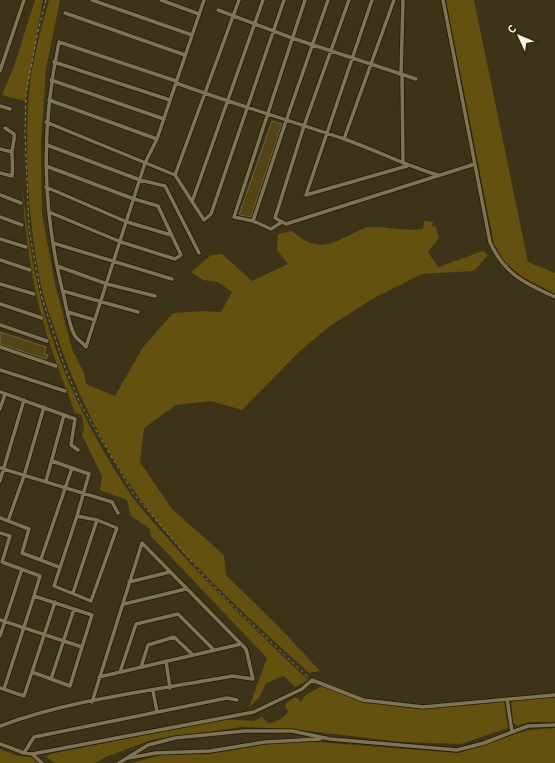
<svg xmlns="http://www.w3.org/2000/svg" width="555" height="763" viewBox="0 0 555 763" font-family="Overpass,sans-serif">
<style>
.green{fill:#645110}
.building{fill:#544514;stroke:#6c6246}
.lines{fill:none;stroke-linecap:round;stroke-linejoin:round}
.service-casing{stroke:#231a01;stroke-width:5}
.path{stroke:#8d856f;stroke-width:1;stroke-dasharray:3 3;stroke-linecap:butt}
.service{stroke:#7e7457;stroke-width:3.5}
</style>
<rect width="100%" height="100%" fill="#3c3318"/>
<!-- green -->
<path class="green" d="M35 0H43L25 101 2 95 14 66Z
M49 0H60L46 69 41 143 42 214 55 284 72 349 84 373 86 384 115 396 143 347 173 313 203 311 221 312 232 292 218 282 203 280 191 272 211 255 222 254 252 281 288 264 277 250 278 234 292 231C313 250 326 247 350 235 356 232 364 227 370 227 388 226 405 232 423 229L424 221 433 222 432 228 435 224 439 238 428 252 438 267 483 251 488 255 474 271 422 274 374 298 330 326 300 351 242 410 211 401 176 405 144 428 140 462 172 509 224 555 226 575 279 627 320 671 309 673C248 617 183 560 135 492 100 442 74 388 55 330 51 318 46 306 43 294 29 232 24 157 29 94 31 63 41 30 49 0Z
M446 0H474L528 262 555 273V294L524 278 505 263 494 244Z
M22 185C26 222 31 259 40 296 56 365 91 436 131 495 142 511 157 526 170 541 213 590 261 635 308 680L295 687 284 676 266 683 259 698 249 707 267 658 151 536 150 529 131 516 127 500 100 490 102 476 82 435 84 430 82 415 75 413C67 390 57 367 50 344 33 293 25 239 22 185Z
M323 686 364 702 423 709 504 701 508 728 461 744 402 742 291 729 242 727 151 740 106 757 95 763H55L46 757 50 754 225 719 254 721 262 717 268 723C276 722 284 719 288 711L285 707 286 703 296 697 301 702C305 693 315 690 323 686Z
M555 697V722H529L517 726 513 722 511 700Z
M555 728V763H132L161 755 210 754 291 740 458 753 528 730Z
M0 749 18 756 31 757 39 763H0Z"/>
<!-- building -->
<path class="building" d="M272 121 282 124 251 217 239 215Z
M0 332 46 347 44 354 48 355 46 359 0 344Z"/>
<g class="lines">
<defs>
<path id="service" d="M92 0 192 35
M161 0 199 14
M349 0 304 126 275 218 286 224 475 164
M372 0 306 195 407 166
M443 0 490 242C504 274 525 283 555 297
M218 10 292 38 416 79
M65 13 185 55
M54 62 170 100
M0 71 24 0
M401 75 403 0
M402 75 403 163
M51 80 164 119
M176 81 59 42C41 127 42 205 62 289 66 302 68 324 75 336 78 340 83 343 86 347L145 163 157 139 204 0
M176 83C231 103 288 120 344 139 376 150 406 166 438 175
M49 100 157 139
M0 106 10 109
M46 122 175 175 204 220 211 214 284 0
M344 139 394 0
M47 145 140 180 165 186 199 253
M0 149 12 152
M46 166 134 199 158 206 181 255 175 259 121 242 49 212
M0 173 12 176C13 168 12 161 12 153 12 146 15 141 14 134L5 128
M175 175 239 0
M46 187 127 222 171 235
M0 195 21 203
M192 202 263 0
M0 217 22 225
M253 221 234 217 305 0
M282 222 271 229 253 221 286 121 328 0
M0 239 26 247
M53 243 172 279
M0 260 30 270
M57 266 107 284 155 296
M0 284 34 294
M63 291 138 312
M0 304 42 318
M68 312 95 320
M0 325 47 341
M0 347 56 366
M0 370 65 391
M0 392 64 415 46 481
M0 409 5 394
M64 415 75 419 71 445 78 450
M52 461 89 474 77 516
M0 468 112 502 118 513
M0 481 24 400
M77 516 97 520 117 528 91 601 54 586Z
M0 518 29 529 22 553 59 567
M8 521 24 476 44 407
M0 533 10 536 2 562 40 576 34 596 92 615 82 647 0 620
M41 559 72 468
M129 582 170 572
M73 593 97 520
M124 604 186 589
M0 636 22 569
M166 661 170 688
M141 667 148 645 174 637 193 655
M32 672 55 602
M120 672 136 624 178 614 213 649
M99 677 241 644
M51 679 74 609
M0 688 24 696 32 672 70 686 82 647
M4 689 34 596
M153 691 157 712
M507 699 512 732
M0 726C71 699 157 690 232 676L253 679 246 649 142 543 92 702
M0 744 24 753 32 754 254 712 302 689 312 680 363 700 423 707 555 695
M24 753 34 737 227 698 237 700
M32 754 42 763
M128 758 156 753 210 751 265 742 320 739
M119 763 148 745 175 738 244 731H292L330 739 457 750 484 743 528 726 555 725"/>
</defs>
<!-- service casing -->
<use href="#service" class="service-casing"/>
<!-- path -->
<path class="path" d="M46 0 37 35 26 93 25 134 29 229 41 295 64 365 80 403 133 493 203 575 233 606 308 677"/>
<!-- service -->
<use href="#service" class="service"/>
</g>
<!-- north arrow -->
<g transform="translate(519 36) rotate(314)" stroke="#32290e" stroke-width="3" paint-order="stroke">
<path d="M0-3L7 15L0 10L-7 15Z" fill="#f9f3e4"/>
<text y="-6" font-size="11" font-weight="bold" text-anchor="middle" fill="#f9f3e4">С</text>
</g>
</svg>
